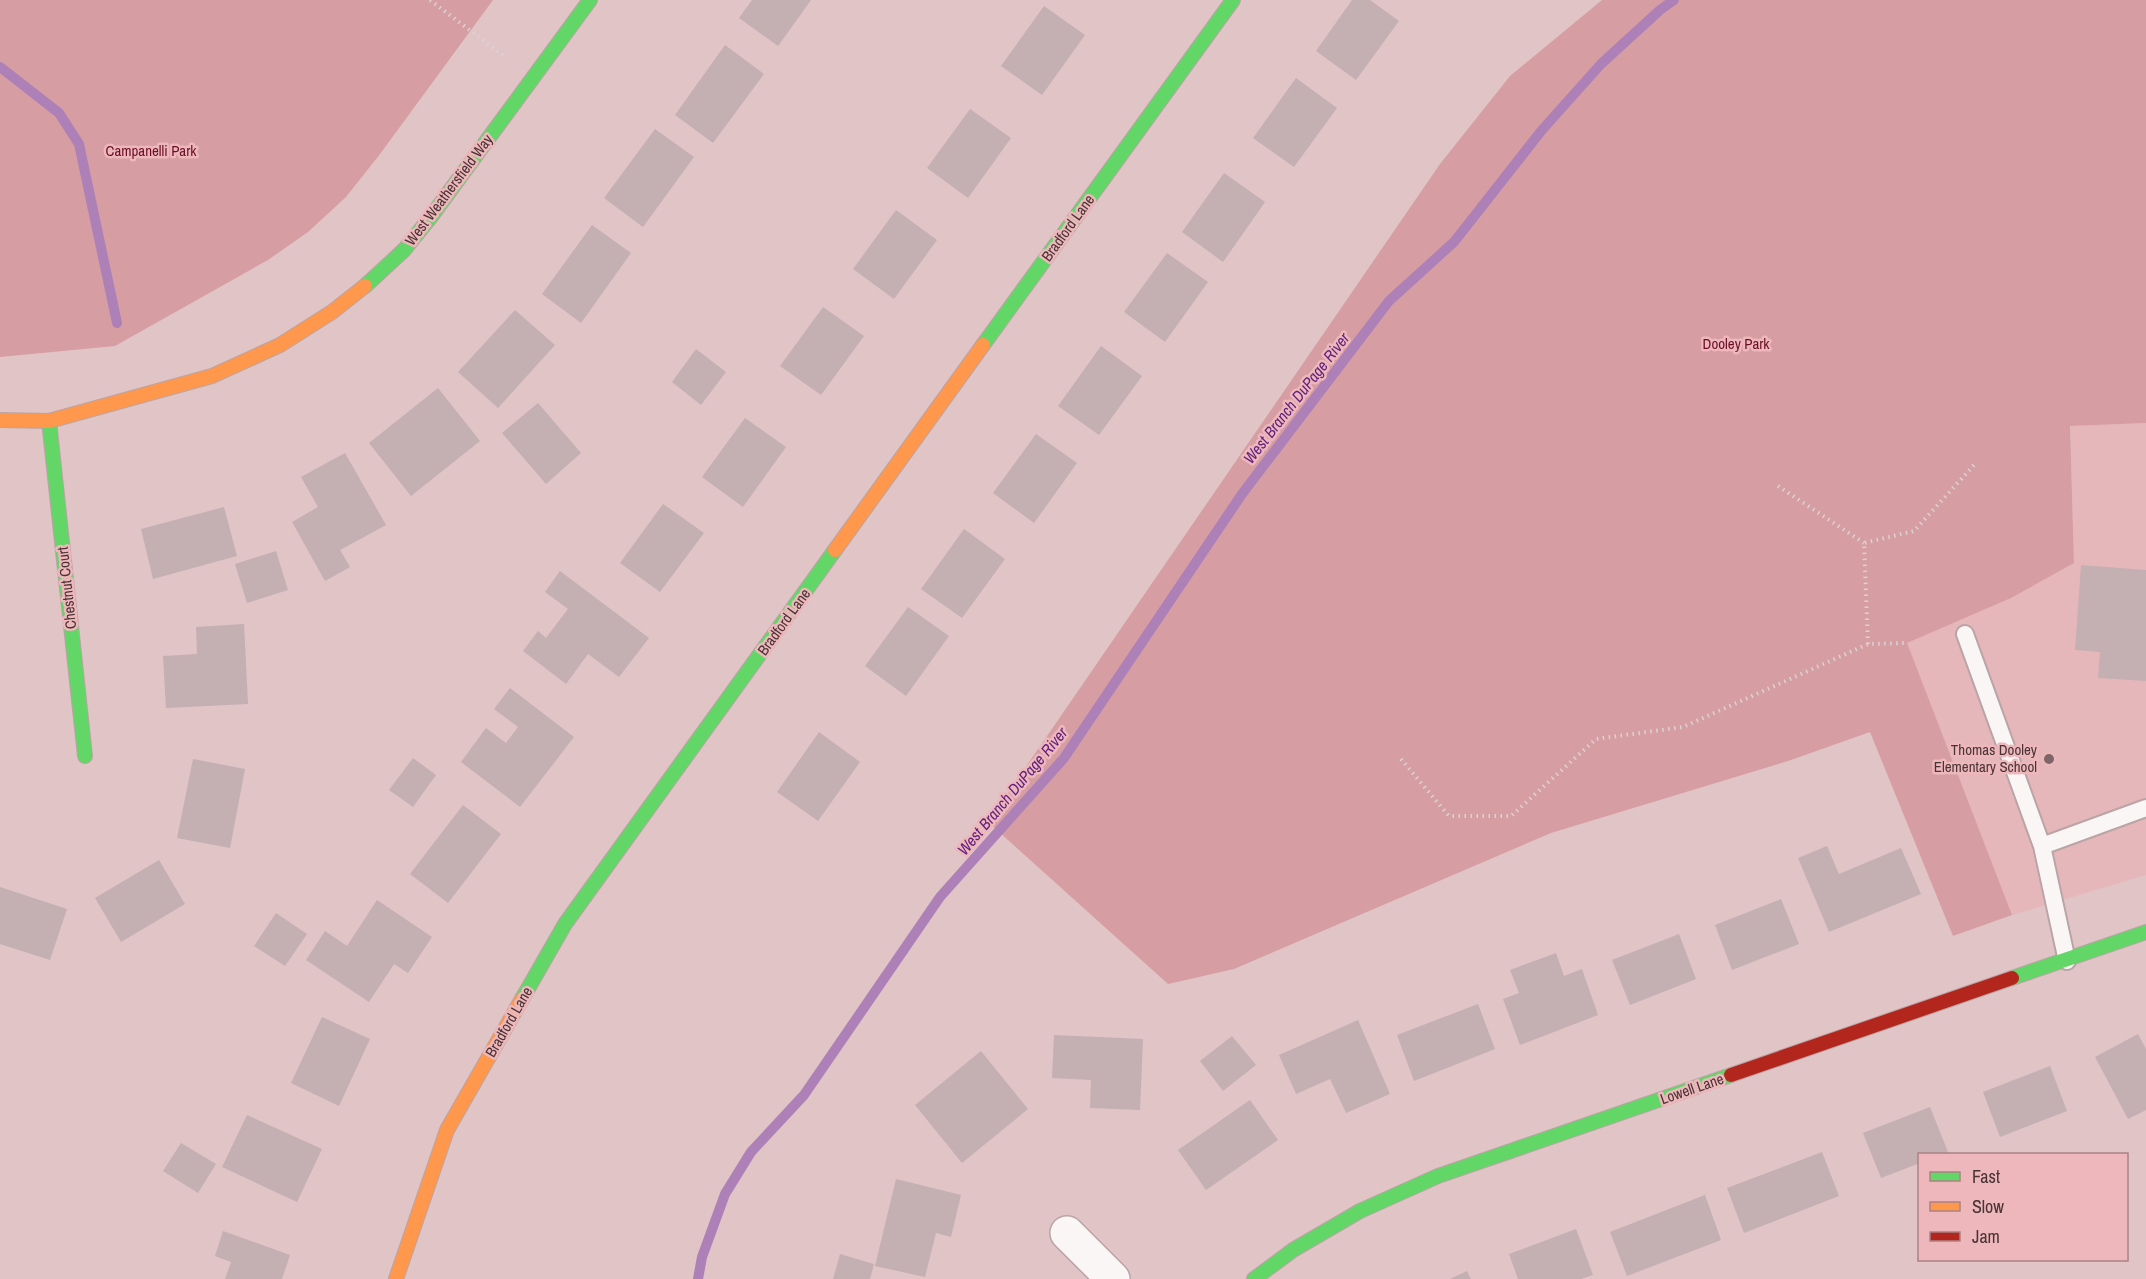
<svg xmlns="http://www.w3.org/2000/svg" width="2146" height="1279" viewBox="0 0 2146 1279" font-family="'Archivo Narrow',sans-serif">
<style>
.built{fill:#e6b7ba}
.green{fill:#d69ea3}
.lines{fill:none;stroke-linecap:round;stroke-linejoin:round}
.stream{stroke:#ad81b7;stroke-width:10}
.building{fill:#c4afb3}
.lane-casing{stroke:#baa4a5;stroke-width:20}
.street-casing{stroke:#baa4a5;stroke-width:36}
.fast-casing{stroke:#baa4a5;stroke-width:16}
.slow-casing{stroke:#baa4a5;stroke-width:16}
.jam-casing{stroke:#baa4a5;stroke-width:16}
.path{stroke:#dbd2d2;stroke-width:4;stroke-dasharray:1.5 4.5;stroke-linecap:butt}
.lane{stroke:#faf6f6;stroke-width:16}
.street{stroke:#faf6f6;stroke-width:33}
.fast{stroke:#63d668;stroke-width:14}
.slow{stroke:#ff974d;stroke-width:14}
.jam{stroke:#b3261e;stroke-width:14}
.poi-dot{fill:#7e6668;stroke:#edb7bb;stroke-width:2}
.labels{text-anchor:middle;stroke-width:5;stroke-linejoin:round;paint-order:stroke}
.park-label{font-size:15px;fill:#6b0f26;stroke:#edb7bb}
.street-label{font-size:15px;fill:#493435;stroke:#edb7bb}
.poi-label{font-size:15px;fill:#493435;stroke:#edb7bb;text-anchor:end}
.water-label{font-size:16px;font-style:italic;fill:#62207e;stroke:#edb7bb}
</style>
<rect width="100%" height="100%" fill="#e0c4c6"/>
<!-- built -->
<path class="built" d="M2146 423V875L2012 915 1906 643 2003 601 2074 563 2070 426Z"/>
<!-- green -->
<path class="green" d="M0 0H493L380 154 346 197 308 232 268 260 115 346 0 357Z
M1602 0H2146V423L2070 426 2074 563 2011 598 1907 643 2012 915 1953 936 1870 732 1788 761 1551 833 1234 969 1168 984 988 822 1440 164 1510 76Z"/>
<g class="lines">
<!-- stream -->
<path class="stream" d="M0 67 59 113 79 144 117 323
M698 1279 702 1257 725 1194 751 1152 804 1095 940 897 1064 758 1242 494 1389 301 1454 242 1542 130 1601 64 1660 10 1674 0"/>
</g>
<!-- building -->
<path class="building" d="M752 0H811L778 46 739 18Z
M1352 0H1370L1399 21 1356 80 1316 51Z
M1044 6 1085 35 1042 95 1001 66Z
M725 45 764 74 713 143 675 115Z
M1296 78 1337 108 1294 167 1253 138Z
M970 109 1011 138 968 198 927 168Z
M655 129 694 157 643 227 604 198Z
M1224 173 1265 202 1223 262 1182 232Z
M896 210 937 240 894 299 853 269Z
M592 225 631 253 581 323 542 294Z
M1167 253 1208 282 1165 342 1124 312Z
M823 307 864 336 821 395 780 366Z
M515 310 555 345 498 408 458 372Z
M1101 346 1142 376 1099 435 1058 406Z
M696 349 726 372 701 405 672 382Z
M438 388 480 441 411 496 369 443Z
M538 403 581 453 546 484 502 433Z
M745 418 786 447 743 507 702 477Z
M1036 434 1077 463 1034 523 993 493Z
M345 453 386 525 340 550 350 567 325 581 292 522 318 507 301 477Z
M663 504 704 533 660 592 620 563Z
M224 507 237 556 153 579 141 529Z
M964 529 1005 559 962 618 921 589Z
M276 551 288 590 247 603 235 564Z
M2081 565 2146 570V681L2098 678 2100 652 2075 650Z
M560 571 649 638 619 677 588 654 566 684 523 651 538 631 546 638 568 609 545 592Z
M908 607 949 636 906 696 865 666Z
M244 624 248 704 166 708 163 656 197 654 196 627Z
M510 688 574 737 520 807 461 762 486 728 506 743 518 727 494 709Z
M819 732 860 762 818 821 777 792Z
M413 758 436 775 413 807 389 790Z
M193 759 245 769 230 848 177 838Z
M463 805 501 834 448 903 410 874Z
M1827 846 1839 874 1901 848 1921 894 1829 932 1798 858Z
M159 860 185 904 121 942 95 898Z
M0 887 67 909 50 960 0 944Z
M1781 899 1799 944 1732 970 1715 925Z
M377 900 432 937 408 973 394 964 369 1002 306 960 325 931 347 946Z
M276 913 307 934 285 966 254 946Z
M1679 934 1696 979 1630 1005 1612 960Z
M1556 953 1564 976 1582 969 1598 1015 1520 1045 1503 999 1519 993 1510 970Z
M1478 1004 1495 1049 1414 1081 1397 1035Z
M322 1017 370 1039 339 1106 291 1083Z
M1358 1020 1390 1094 1346 1113 1330 1079 1296 1094 1279 1055Z
M2138 1034 2146 1049V1110L2128 1119 2095 1057Z
M1054 1035 1143 1039 1140 1110 1090 1108 1091 1080 1052 1078Z
M1232 1036 1256 1065 1223 1091 1200 1061Z
M981 1051 1028 1109 962 1163 915 1105Z
M2050 1066 2067 1111 2000 1137 1983 1092Z
M1250 1100 1278 1140 1206 1190 1178 1150Z
M1930 1107 1948 1152 1942 1154H1920V1163L1881 1178 1863 1133Z
M247 1115 322 1149 297 1202 222 1167Z
M181 1143 216 1164 198 1193 163 1171Z
M1822 1152 1839 1196 1744 1233 1727 1188Z
M896 1179 961 1195 951 1237 936 1233 925 1277 875 1266Z
M1705 1195 1721 1240 1627 1276 1610 1232Z
M1576 1229 1593 1275 1581 1279H1518L1509 1254Z
M223 1231 290 1255 282 1279H225L231 1262 215 1256Z
M840 1254 874 1264 870 1279H833Z
M1467 1271 1471 1279H1450Z"/>
<g class="lines">
<defs>
<path id="lane" d="M1965 634 2042 846
M2067 961 2042 846 2146 808"/>
<path id="street" d="M1067 1233 1113 1279"/>
<path id="fast" d="M365 286 404 250 430 218 590 0
M983 345 1233 0
M49 421 85 756
M2012 978 2146 932
M522 999 565 924 835 550
M1254 1279 1293 1250 1360 1211 1438 1176 1731 1075"/>
<path id="slow" d="M0 420 49 421 212 376 280 345 332 312 365 286
M835 550 983 345
M396 1279 447 1130 522 999"/>
<path id="jam" d="M1731 1075 2012 978"/>
</defs>
<!-- lane casing -->
<use href="#lane" class="lane-casing"/>
<!-- street casing -->
<use href="#street" class="street-casing"/>
<!-- fast casing -->
<use href="#fast" class="fast-casing"/>
<!-- slow casing -->
<use href="#slow" class="slow-casing"/>
<!-- jam casing -->
<use href="#jam" class="jam-casing"/>
<!-- path -->
<path class="path" d="M430 0 505 57
M1778 486 1864 543
M1868 644 1864 543 1914 531 1974 465
M1401 759 1449 816H1511L1596 739 1683 727 1868 644 1906 643"/>
<!-- lane -->
<use href="#lane" class="lane"/>
<!-- street -->
<use href="#street" class="street"/>
<!-- fast -->
<use href="#fast" class="fast"/>
<!-- slow -->
<use href="#slow" class="slow"/>
<!-- jam -->
<use href="#jam" class="jam"/>
</g>
<!-- markers -->
<circle class="poi-dot" cx="2049" cy="759" r="6"/>
<g class="labels">
<!-- park labels -->
<g class="park-label">
<text x="151" y="156">Campanelli Park</text>
<text x="1736" y="349">Dooley Park</text>
</g>
<!-- street labels -->
<g class="street-label">
<text transform="translate(449 190) rotate(-53)" y="5">West Weathersfield Way</text>
<text transform="translate(1068 228) rotate(-54)" y="5">Bradford Lane</text>
<text transform="translate(67 588) rotate(-96)" y="5">Chestnut Court</text>
<text transform="translate(784 622) rotate(-54)" y="5">Bradford Lane</text>
<text transform="translate(509 1022) rotate(-60)" y="5">Bradford Lane</text>
<text transform="translate(1692 1089) rotate(-19)" y="5">Lowell Lane</text>
</g>
<!-- poi labels -->
<g class="poi-label">
<text x="2037" y="755">Thomas Dooley<tspan x="2037" dy="17">Elementary School</tspan></text>
</g>
<!-- water labels -->
<g class="water-label">
<text transform="translate(1296 398) rotate(-52)" y="6">West Branch DuPage River</text>
<text transform="translate(1012 791) rotate(-50)" y="6">West Branch DuPage River</text>
</g>
</g>
<!-- legend -->
<rect x="1918" y="1153" width="210" height="108" fill="#edb7bb" stroke="#ab8385" stroke-width="1.5"/>
<rect x="1930" y="1172" width="30" height="9" fill="#63d668" stroke="#ab8385" stroke-width="1.5"/>
<text x="1972" y="1183" font-size="18" fill="#493435">Fast</text>
<rect x="1930" y="1202" width="30" height="9" fill="#ff974d" stroke="#ab8385" stroke-width="1.5"/>
<text x="1972" y="1213" font-size="18" fill="#493435">Slow</text>
<rect x="1930" y="1232" width="30" height="9" fill="#b3261e" stroke="#ab8385" stroke-width="1.5"/>
<text x="1972" y="1243" font-size="18" fill="#493435">Jam</text>
</svg>
